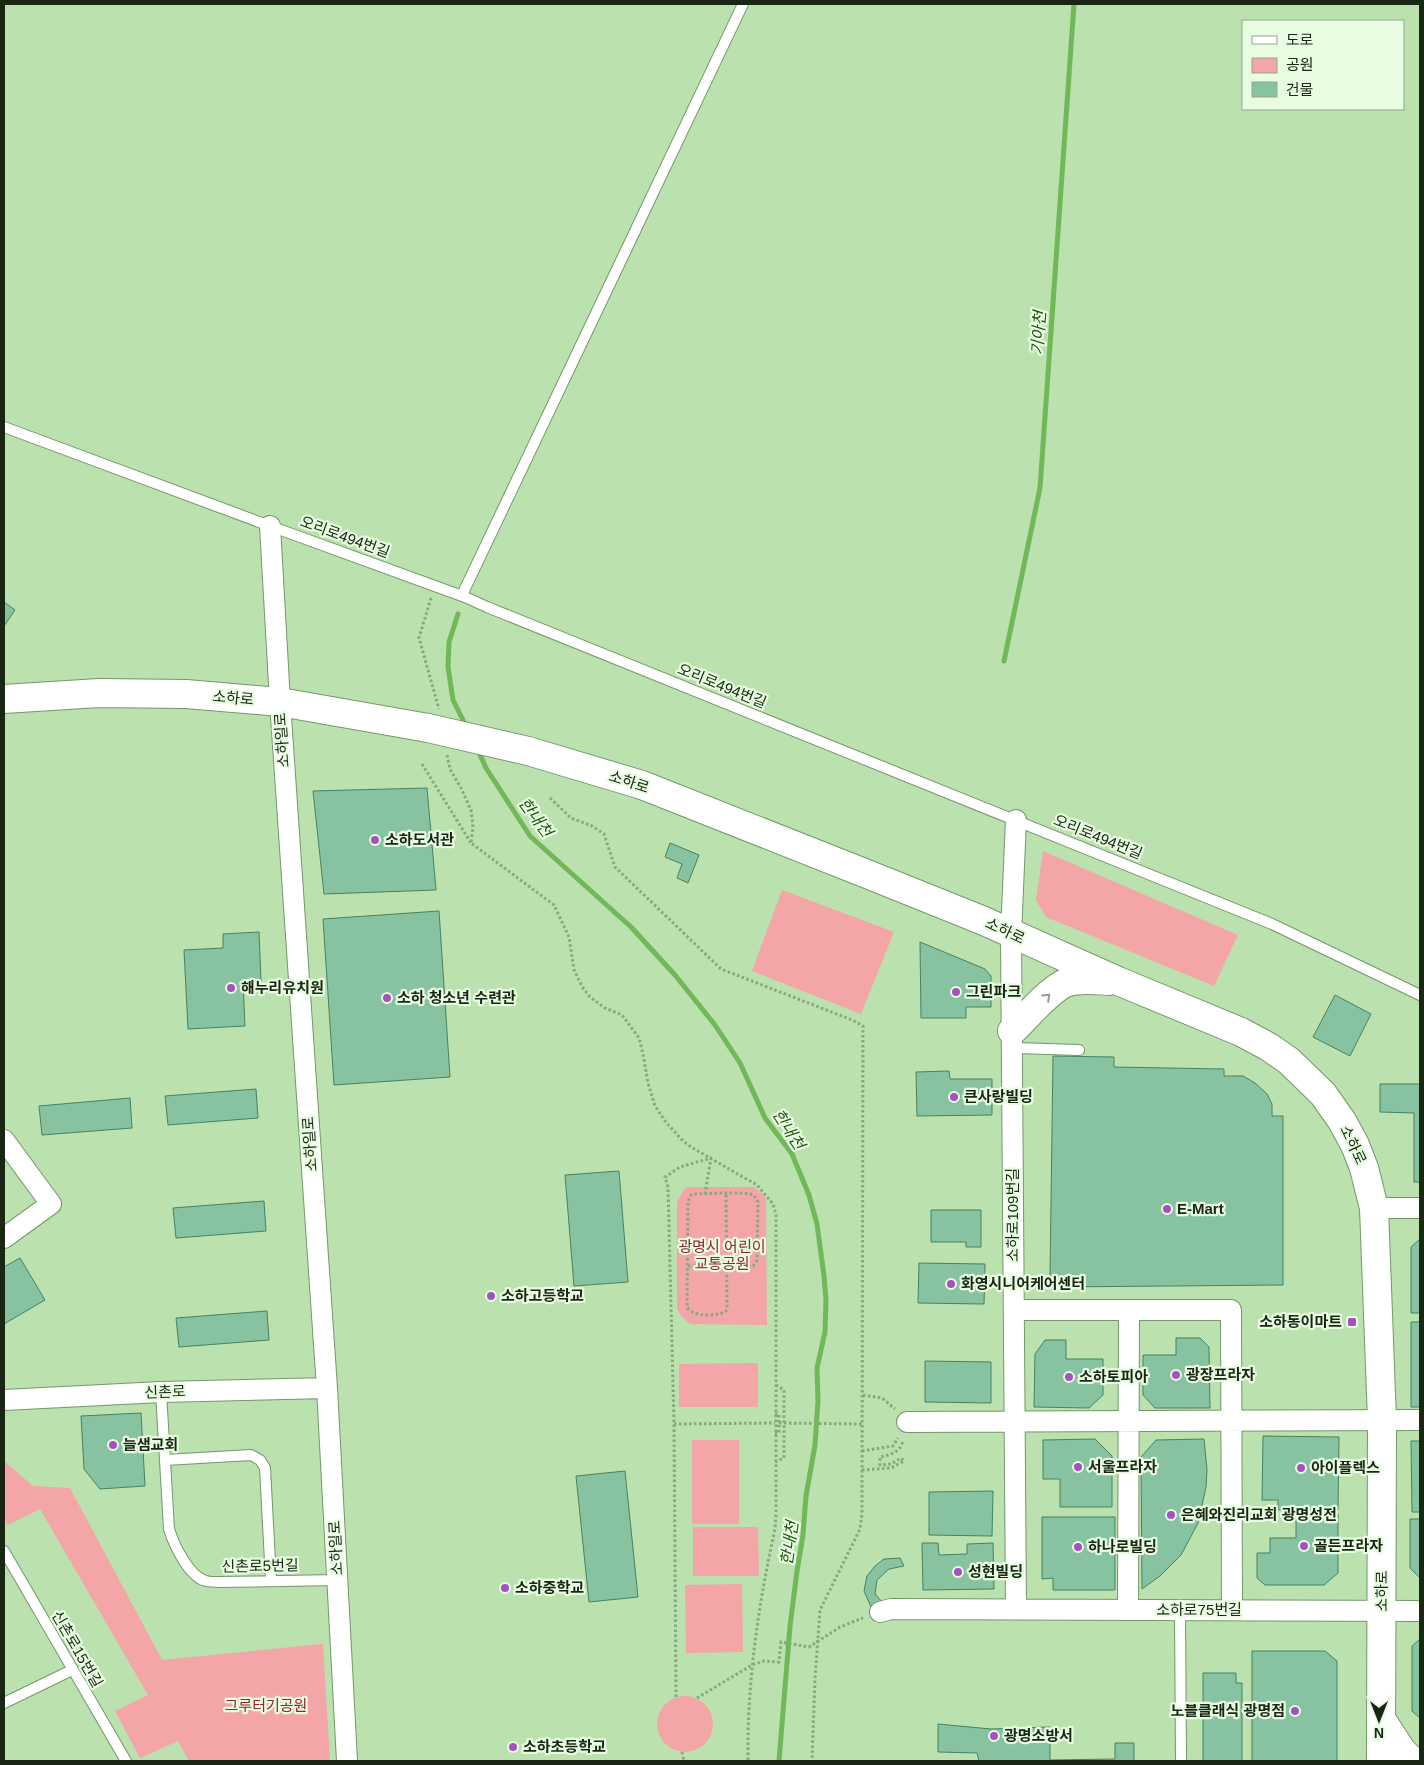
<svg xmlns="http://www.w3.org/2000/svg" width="1424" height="1765" viewBox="0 0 1424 1765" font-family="Arial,'Noto Sans KR',sans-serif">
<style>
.green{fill:#f4a5a7}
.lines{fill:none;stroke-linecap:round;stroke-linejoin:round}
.stream{stroke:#71b858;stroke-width:5}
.building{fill:#87c3a0;stroke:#478261}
.lane-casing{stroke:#749868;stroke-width:12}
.street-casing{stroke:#749868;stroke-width:22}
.secondary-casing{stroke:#749868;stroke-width:30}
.path{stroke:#88a77e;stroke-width:3;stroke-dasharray:2.5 2.5;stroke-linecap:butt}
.lane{stroke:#fff;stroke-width:10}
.street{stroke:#fff;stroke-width:20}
.secondary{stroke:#fff;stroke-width:28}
.secondary-bridge-casing{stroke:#749868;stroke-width:30;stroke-linecap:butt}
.secondary-bridge{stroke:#fff;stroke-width:28}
.oneway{stroke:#979d95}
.poi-dot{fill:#a751bf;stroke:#e8fce2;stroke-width:2}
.labels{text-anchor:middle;stroke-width:4.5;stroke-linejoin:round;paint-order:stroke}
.street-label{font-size:15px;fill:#182613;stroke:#e8fce2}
.poi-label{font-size:15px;font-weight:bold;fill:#182613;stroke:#e8fce2;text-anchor:start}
.park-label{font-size:15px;fill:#902432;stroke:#e8fce2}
.water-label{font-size:16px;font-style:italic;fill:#23510f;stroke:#e8fce2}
</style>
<rect width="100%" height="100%" fill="#bae1ae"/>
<!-- green -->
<path class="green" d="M1043 851 1238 935 1214 986 1046 917 1036 900Z
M782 890 894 932 861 1014 752 971Z
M687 1187H754L764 1195 766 1201 767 1325 690 1324 681 1316 677 1308V1202L683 1191Z
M758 1363V1407H679V1364Z
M692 1440H739V1524H692Z
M4 1461 33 1486 70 1488 162 1660 323 1644 330 1761H189L178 1741 140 1758 115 1711 148 1695 40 1509 8 1525 4 1518Z
M693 1527H758L759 1576H693Z
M742 1584 743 1652 686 1653 685 1585Z
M657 1724a28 28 0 1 1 56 0a28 28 0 1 1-56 0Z"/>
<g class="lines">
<!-- stream -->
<path class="stream" d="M458 614 449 642 448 667 453 700 466 726
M1004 661 1040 488 1074 4
M478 750 486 768 530 836 631 927 675 975 715 1025 740 1063 765 1118 792 1154 809 1195 817 1224 824 1276 826 1300 825 1332 817 1368 818 1401 815 1445 806 1496 803 1535 797 1571 790 1626 779 1761"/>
</g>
<!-- building -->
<path class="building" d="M4 602 15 610 4 626Z
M427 788 436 890 324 894 313 791Z
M670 843 699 855 688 883 677 878 682 864 665 857Z
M439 911 450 1077 334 1085 323 919Z
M259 932 261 981 243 982 245 1026 188 1029 184 950 223 948V934Z
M920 942 985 969 991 976V1007H966V1018H921Z
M1335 995 1371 1014 1350 1056 1313 1037Z
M1053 1056 1114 1057V1067L1224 1069V1076H1243L1255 1083 1267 1094 1272 1104V1116H1283V1285L1056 1287 1050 1277Z
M949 1071 950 1079H992V1115L917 1116 916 1072Z
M1380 1084H1420V1182H1414V1113L1380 1112Z
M256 1089 258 1118 168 1125 165 1096Z
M130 1098 132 1128 42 1135 39 1106Z
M619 1171 628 1282 574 1286 565 1175Z
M264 1201 266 1231 176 1238 173 1208Z
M931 1210H981V1247H966V1242H931Z
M1420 1239V1313H1411V1247Z
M20 1258 45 1300 4 1324V1267Z
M919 1263 985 1264 984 1304 918 1303Z
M267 1311 269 1340 179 1347 176 1318Z
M1411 1322H1420V1407H1411Z
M1176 1338H1200L1209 1347 1210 1408H1155L1143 1395V1355H1176Z
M1045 1340H1066V1359H1103V1395L1089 1408 1034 1407 1035 1354Z
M925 1361 991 1362V1403L925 1402Z
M141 1413 145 1486 100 1489 84 1469 81 1416Z
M1263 1436 1339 1437 1338 1510H1278V1500H1262Z
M1095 1439 1112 1456V1507H1060V1479H1043V1440Z
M1204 1439 1207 1470 1206 1487 1198 1523 1181 1555 1160 1576 1142 1589 1141 1457 1156 1440Z
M1411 1441H1420V1512H1412Z
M625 1471 638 1597 589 1602 576 1476Z
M993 1491 992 1536 929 1535V1492Z
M1296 1514H1338V1573L1324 1585H1265L1257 1578V1553H1270V1538H1296Z
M1042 1517H1115V1590H1053V1578L1042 1579Z
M1410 1519H1420V1578L1410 1568Z
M922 1543H938L939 1555 967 1554V1544L993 1543 994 1589 923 1590Z
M900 1558 904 1566 889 1569 877 1580 875 1594 883 1603 872 1609 864 1591 867 1576 875 1566 884 1559Z
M1420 1639V1718L1412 1711V1646Z
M1252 1651H1325L1337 1661V1761H1252Z
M1203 1673H1236V1683H1242V1761H1203Z
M938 1724 991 1729 1050 1727V1760L1115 1759V1743H1134V1761H979L977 1753 938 1752Z"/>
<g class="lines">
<defs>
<path id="lane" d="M4 427 270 526 465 597 487 607 1272 924 1420 995
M462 595 743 4
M1012 1048 1079 1050
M161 1392 169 1529C174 1545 189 1577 206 1581 210 1582 215 1582 219 1582L338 1580
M165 1460 251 1455 260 1460 265 1468 271 1580
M4 1551 126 1761
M1180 1610 1181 1761
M4 1703 72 1670"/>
<path id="street" d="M270 526 280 702 327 1388 347 1761
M1016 820 1011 934 1016 1609
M4 1140 51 1204 4 1238
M1374 1208H1420
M1014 1310H1231L1232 1610
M4 1400 161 1392 327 1388
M907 1422 1420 1420
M1128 1610 1129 1310
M880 1612 891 1609 1420 1611"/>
<path id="secondary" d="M4 699 99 693 186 694 280 702 428 728
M528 751 642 785 867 874 984 921 1118 981 1241 1032 1269 1047 1289 1061 1323 1094 1342 1121 1355 1145 1364 1168 1374 1208 1382 1420 1381 1761
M1012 1031C1027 1017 1047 992 1065 983 1078 978 1095 980 1109 981
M1381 1719 1402 1751 1412 1761"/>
</defs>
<!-- lane casing -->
<use href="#lane" class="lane-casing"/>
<!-- street casing -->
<use href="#street" class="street-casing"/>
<!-- secondary casing -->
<use href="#secondary" class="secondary-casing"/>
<!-- path -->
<path class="path" d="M431 598 419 638 439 709
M447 755 450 769 461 788 471 810 473 827 471 843 554 905 569 937 574 970 583 988 590 997 605 1008 622 1015 639 1038 643 1054 648 1083 655 1106 665 1121 683 1141 691 1147 757 1185 773 1204 776 1215V1514L775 1529C758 1606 747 1682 748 1761
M422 764 471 843
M550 798 571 818 592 826 604 834 615 867 721 969 852 1020 863 1026 862 1514 860 1529 820 1610 815 1678 812 1761
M688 1266C709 1266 732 1269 753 1266L757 1260 758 1202C756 1199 755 1197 753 1195 746 1191 705 1194 694 1194L691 1195 688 1201 687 1307C692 1317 717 1317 726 1311L727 1308 726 1194
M863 1395 882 1398 895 1409
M775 1414H779V1433H775
M779 1423 862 1424
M674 1424 775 1423
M862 1451 893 1446 898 1438
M775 1462 784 1458V1390L776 1385
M862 1470 891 1468 904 1461 901 1458 891 1464 880 1465V1457C891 1455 901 1452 903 1440
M676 1697 674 1424 668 1187 665 1177 680 1167 711 1158 705 1194
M697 1698 752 1665 764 1661 779 1662 781 1642 809 1647 840 1627 863 1618
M682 1752 684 1761"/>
<!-- lane -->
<use href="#lane" class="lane"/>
<!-- street -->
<use href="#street" class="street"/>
<!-- secondary -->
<use href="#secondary" class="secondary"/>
<defs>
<path id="secondary-bridge" d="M428 728 528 751"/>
</defs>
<!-- secondary-bridge casing -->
<use href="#secondary-bridge" class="secondary-bridge-casing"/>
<!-- secondary-bridge -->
<use href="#secondary-bridge" class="secondary-bridge"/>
</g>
<!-- one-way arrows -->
<defs><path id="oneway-chevron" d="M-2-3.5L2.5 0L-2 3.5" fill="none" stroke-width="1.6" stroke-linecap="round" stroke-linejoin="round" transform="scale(1.25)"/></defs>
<use class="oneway" href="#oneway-chevron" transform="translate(1047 997) rotate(-43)"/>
<!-- markers -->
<g class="poi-dot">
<circle cx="375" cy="840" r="5"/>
<circle cx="231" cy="988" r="5"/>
<circle cx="956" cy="992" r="5"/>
<circle cx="387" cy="998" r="5"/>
<circle cx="954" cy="1097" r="5"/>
<circle cx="1167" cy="1209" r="5"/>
<circle cx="951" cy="1284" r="5"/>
<circle cx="491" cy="1296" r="5"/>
<rect x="1347" y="1317" width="10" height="10" rx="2.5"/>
<circle cx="1176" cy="1375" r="5"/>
<circle cx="1069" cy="1377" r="5"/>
<circle cx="113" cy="1445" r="5"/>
<circle cx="1078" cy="1467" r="5"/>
<circle cx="1301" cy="1468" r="5"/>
<circle cx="1171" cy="1515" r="5"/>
<circle cx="1304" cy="1546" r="5"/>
<circle cx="1078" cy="1547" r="5"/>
<circle cx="958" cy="1572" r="5"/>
<circle cx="505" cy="1588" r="5"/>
<circle cx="1295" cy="1711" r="5"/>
<circle cx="994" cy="1736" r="5"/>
<circle cx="513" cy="1747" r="5"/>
</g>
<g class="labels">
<!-- street labels -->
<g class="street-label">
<text transform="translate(345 537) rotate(20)" y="5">오리로494번길</text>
<text transform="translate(722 686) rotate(22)" y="5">오리로494번길</text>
<text transform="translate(233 698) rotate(5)" y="5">소하로</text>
<text transform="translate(282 740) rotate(-94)" y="5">소하일로</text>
<text transform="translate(629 782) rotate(18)" y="5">소하로</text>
<text transform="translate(1098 837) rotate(22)" y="5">오리로494번길</text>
<text transform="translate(1005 931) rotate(25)" y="5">소하로</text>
<text transform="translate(310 1144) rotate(-94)" y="5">소하일로</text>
<text transform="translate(1353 1145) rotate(65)" y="5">소하로</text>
<text transform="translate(1013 1215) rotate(-90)" y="5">소하로109번길</text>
<text transform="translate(165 1392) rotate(-2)" y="5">신촌로</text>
<text transform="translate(336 1548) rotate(-93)" y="5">소하일로</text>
<text transform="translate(260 1566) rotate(-1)" y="5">신촌로5번길</text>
<text transform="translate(1382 1591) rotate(-90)" y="5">소하로</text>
<text x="1199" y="1615">소하로75번길</text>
<text transform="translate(77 1649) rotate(60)" y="5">신촌로15번길</text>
</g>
<!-- poi labels -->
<g class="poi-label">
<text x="385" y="845">소하도서관</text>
<text x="241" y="993">해누리유치원</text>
<text x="966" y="997">그린파크</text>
<text x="397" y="1003">소하 청소년 수련관</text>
<text x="964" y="1102">큰사랑빌딩</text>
<text x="1177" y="1214">E-Mart</text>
<text x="961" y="1289">화영시니어케어센터</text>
<text x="501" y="1301">소하고등학교</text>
<text x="1342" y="1327" text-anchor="end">소하동이마트</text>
<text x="1186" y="1380">광장프라자</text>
<text x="1079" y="1382">소하토피아</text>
<text x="123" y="1450">늘샘교회</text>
<text x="1088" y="1472">서울프라자</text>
<text x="1311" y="1473">아이플렉스</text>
<text x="1181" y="1520">은혜와진리교회 광명성전</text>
<text x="1314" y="1551">골든프라자</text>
<text x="1088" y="1552">하나로빌딩</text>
<text x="968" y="1577">성현빌딩</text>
<text x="515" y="1593">소하중학교</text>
<text x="1285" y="1716" text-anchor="end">노블클래식 광명점</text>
<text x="1004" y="1741">광명소방서</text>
<text x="523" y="1752">소하초등학교</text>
</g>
<!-- park labels -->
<g class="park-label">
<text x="722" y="1252">광명시 어린이<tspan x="722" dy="17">교통공원</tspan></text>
<text x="266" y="1711">그루터기공원</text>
</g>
<!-- water labels -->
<g class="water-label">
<text transform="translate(1038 333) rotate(-86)" y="6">기아천</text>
<text transform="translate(536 817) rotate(53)" y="6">한내천</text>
<text transform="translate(789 1129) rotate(57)" y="6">한내천</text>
<text transform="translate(789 1543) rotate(-82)" y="6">한내천</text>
</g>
</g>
<!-- border -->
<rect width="1424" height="1765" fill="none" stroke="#182613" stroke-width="10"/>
<!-- legend -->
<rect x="1242" y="20" width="162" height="90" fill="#e8fce2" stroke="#95a68f"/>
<rect x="1252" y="36" width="25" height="8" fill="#ffffff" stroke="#95a68f"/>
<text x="1286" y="45" font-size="15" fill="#182613">도로</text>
<rect x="1252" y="58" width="25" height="15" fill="#f4a5a7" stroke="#95a68f"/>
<text x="1286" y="70" font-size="15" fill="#182613">공원</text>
<rect x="1252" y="82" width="25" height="15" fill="#87c3a0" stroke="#95a68f"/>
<text x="1286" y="95" font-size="15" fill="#182613">건물</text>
<!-- north arrow -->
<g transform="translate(1379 1720) rotate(180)" stroke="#e8fce2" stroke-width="4" paint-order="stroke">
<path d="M0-4L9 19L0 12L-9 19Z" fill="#182613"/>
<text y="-8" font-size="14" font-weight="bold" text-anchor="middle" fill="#182613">N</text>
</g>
</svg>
